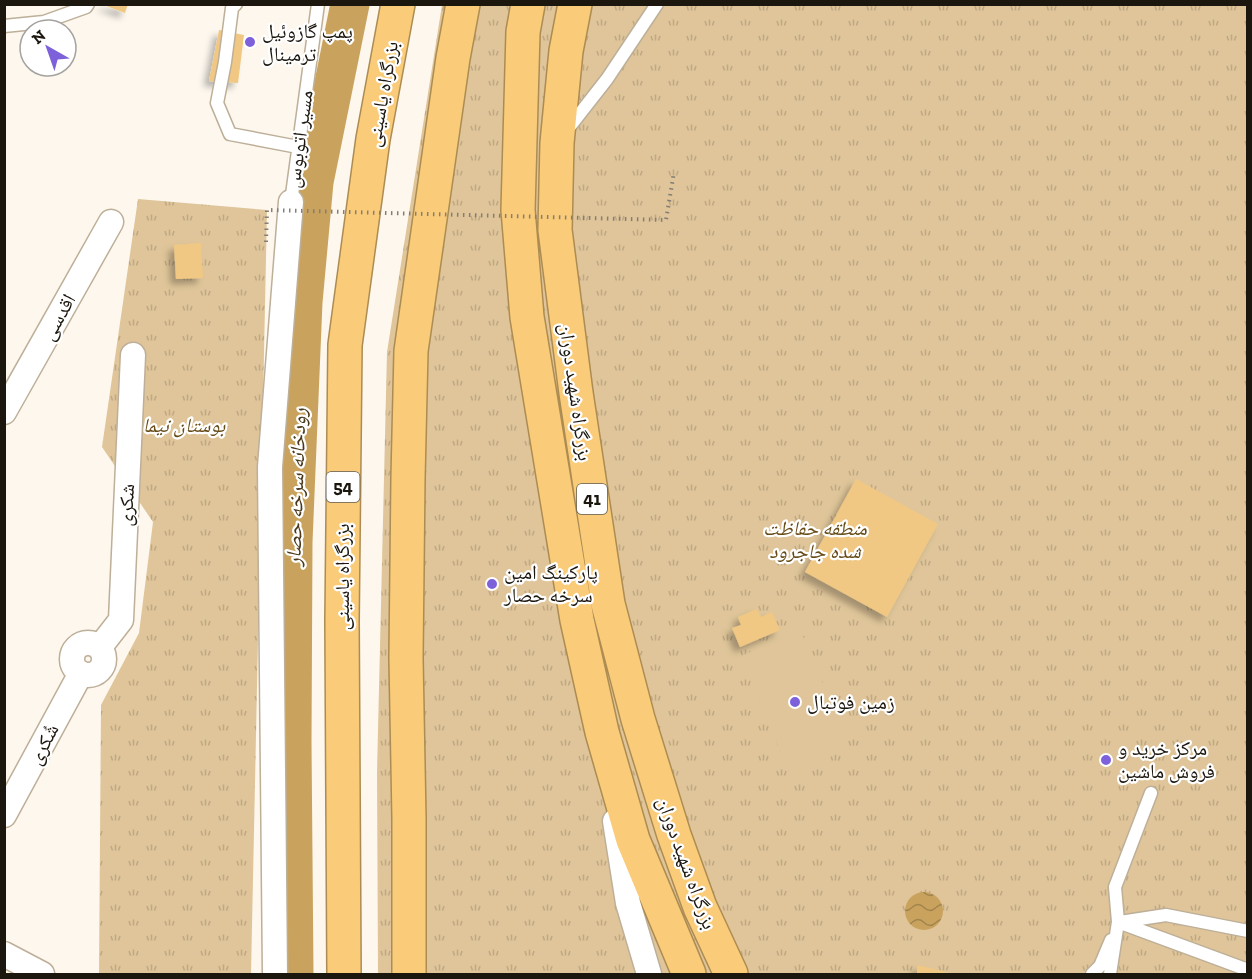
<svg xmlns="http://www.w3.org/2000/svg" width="1252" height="979" viewBox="0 0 1252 979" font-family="'Zilla Slab','Noto Naskh Arabic',serif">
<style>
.park{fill:url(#park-tufts)}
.pitch{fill:#dfc599}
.water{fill:url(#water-waves)}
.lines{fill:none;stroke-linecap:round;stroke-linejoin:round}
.river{stroke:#c9a35e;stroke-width:39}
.building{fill:#f0c883;filter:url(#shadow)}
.lane-casing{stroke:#bdaf98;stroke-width:15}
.street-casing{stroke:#bdaf98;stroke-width:27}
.highway-casing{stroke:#ac8c53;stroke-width:36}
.lane{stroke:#fff;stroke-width:12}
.street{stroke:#fff;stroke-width:24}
.highway{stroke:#facb78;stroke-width:33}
.path-bridge{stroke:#847e76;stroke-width:4;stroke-dasharray:1.5 4.5;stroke-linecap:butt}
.poi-dot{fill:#7d61db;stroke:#fff;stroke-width:2}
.labels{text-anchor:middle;stroke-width:4.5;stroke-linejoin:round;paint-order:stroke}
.shield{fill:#fff;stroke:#5f5c56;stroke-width:1.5}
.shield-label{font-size:18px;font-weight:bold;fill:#1b160e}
.poi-label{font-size:20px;fill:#1b160e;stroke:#fff;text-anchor:start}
.street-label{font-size:20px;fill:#1b160e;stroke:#fff}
.park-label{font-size:20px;font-style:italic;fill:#664b16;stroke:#fff}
.water-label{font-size:21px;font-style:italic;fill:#49381a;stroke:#fff}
</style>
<defs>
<pattern id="park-tufts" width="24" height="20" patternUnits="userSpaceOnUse" patternTransform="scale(1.5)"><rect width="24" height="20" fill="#dfc599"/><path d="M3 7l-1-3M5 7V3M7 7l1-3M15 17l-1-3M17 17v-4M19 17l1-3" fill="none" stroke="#bfa883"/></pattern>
<pattern id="water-waves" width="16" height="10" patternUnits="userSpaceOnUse" patternTransform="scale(1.5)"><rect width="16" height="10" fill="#c9a35e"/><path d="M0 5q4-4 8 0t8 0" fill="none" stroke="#a2844c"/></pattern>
<filter id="shadow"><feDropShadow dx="-5.5" dy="5.5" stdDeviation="3" flood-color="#0004"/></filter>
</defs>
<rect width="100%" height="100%" fill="#fdf7ee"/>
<!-- park -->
<path class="park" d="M442 5H1247V974H378L377 773 387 352Z
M138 199 267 210 251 974H99L101 705 139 633 153 522 102 447Z"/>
<!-- pitch -->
<path class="pitch" d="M800 629 850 748 790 775 741 656Z"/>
<!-- water -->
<path class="water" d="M905 911a19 19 0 1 1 38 0a19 19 0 1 1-38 0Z"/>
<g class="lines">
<!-- river -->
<path class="river" d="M294 974 292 741 293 542 303 302 314 182 350 4"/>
</g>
<!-- building -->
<path class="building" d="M101 4H128L125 13Z
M219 30 244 35 238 83 209 81Z
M201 243 203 278 176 279 174 245Z
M856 479 938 524 887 617 805 572Z
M757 609 761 617 772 612 780 630 740 647 732 628 741 625 738 617Z
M917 965 942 971 952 974H917Z"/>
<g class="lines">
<defs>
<path id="lane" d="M236 4 232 8 225 62 217 103 230 134 298 147
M4 26 44 22 86 7 88 4
M567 130 607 79 657 4
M291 202 318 4
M1118 922 1248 970
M1120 922 1166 915 1248 931
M1092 974 1100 966 1111 940
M1110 974 1118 922 1115 887 1151 793"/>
<path id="street" d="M4 412 111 222
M72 659a16 16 0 1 1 32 0a16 16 0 1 1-32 0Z
M100 647 121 620 133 355
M4 815 81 673
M615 821 628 903 649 974
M4 954 42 974
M275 974 270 467 291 202"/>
<path id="highway" d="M528 4 523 32 518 210 527 317 577 620 602 732 633 840 689 974
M575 4 566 51 557 143 555 230 576 393 608 604 638 719 674 835 700 907 731 974
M344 974 342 621 345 345 373 139 398 4
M409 974V819L406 658 408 478 411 351 453 58 463 4"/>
</defs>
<!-- lane casing -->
<use href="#lane" class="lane-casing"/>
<!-- street casing -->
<use href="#street" class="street-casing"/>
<!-- highway casing -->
<use href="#highway" class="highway-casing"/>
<!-- lane -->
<use href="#lane" class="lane"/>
<!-- street -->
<use href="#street" class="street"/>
<!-- highway -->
<use href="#highway" class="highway"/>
<!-- path-bridge -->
<path class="path-bridge" d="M266 242 267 210 666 220 674 172"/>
</g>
<!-- markers -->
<g class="poi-dot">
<circle cx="250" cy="42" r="6"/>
<circle cx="492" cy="584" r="6"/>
<circle cx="795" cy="702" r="6"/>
<circle cx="1106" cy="760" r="6"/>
</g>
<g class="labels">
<!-- shield labels -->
<g class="shield">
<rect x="326.5" y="472" width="33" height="30" rx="4.5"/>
<rect x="577" y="484" width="30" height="30" rx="4.5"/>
</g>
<g class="shield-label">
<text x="343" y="493">54</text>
<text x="592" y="505">41</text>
</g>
<!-- poi labels -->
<g class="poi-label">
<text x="262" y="38">پمپ گازوئیل<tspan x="262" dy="23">ترمینال</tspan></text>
<text x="504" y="579">پارکینگ امین<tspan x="504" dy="23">سرخه حصار</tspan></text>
<text x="807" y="709">زمین فوتبال</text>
<text x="1118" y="755">مرکز خرید و<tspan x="1118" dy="23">فروش ماشین</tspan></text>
</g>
<!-- street labels -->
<g class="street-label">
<text transform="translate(382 94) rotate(-80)" y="7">بزرگراه یاسینی</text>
<text transform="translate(299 139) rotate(-82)" y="7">مسیر اتوبوس</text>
<text transform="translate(58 317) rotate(-61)" y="7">اقدسی</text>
<text transform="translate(576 392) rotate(82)" y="7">بزرگراه شهید دوران</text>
<text transform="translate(126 505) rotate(-87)" y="7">شکری</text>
<text transform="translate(342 577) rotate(-90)" y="7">بزرگراه یاسینی</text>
<text transform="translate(43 744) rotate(-62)" y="7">شُکری</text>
<text transform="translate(687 863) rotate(70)" y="7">بزرگراه شهید دوران</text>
</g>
<!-- park labels -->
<g class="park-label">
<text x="184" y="432">بوستان نیما</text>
<text x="815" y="535">منطقه حفاظت<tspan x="815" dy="23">شده جاجرود</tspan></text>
</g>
<!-- water labels -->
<g class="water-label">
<text transform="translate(296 487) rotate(-88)" y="7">رودخانه سرخه حصار</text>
</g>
</g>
<!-- border -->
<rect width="1252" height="979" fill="none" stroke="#1b160e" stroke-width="12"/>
<!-- north arrow -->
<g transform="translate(48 48) rotate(320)"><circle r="28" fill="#ffffff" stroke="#a4a29f" stroke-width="1.5"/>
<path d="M0-4.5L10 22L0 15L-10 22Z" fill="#7d61db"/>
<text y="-9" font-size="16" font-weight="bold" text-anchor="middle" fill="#1b160e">N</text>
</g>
</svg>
